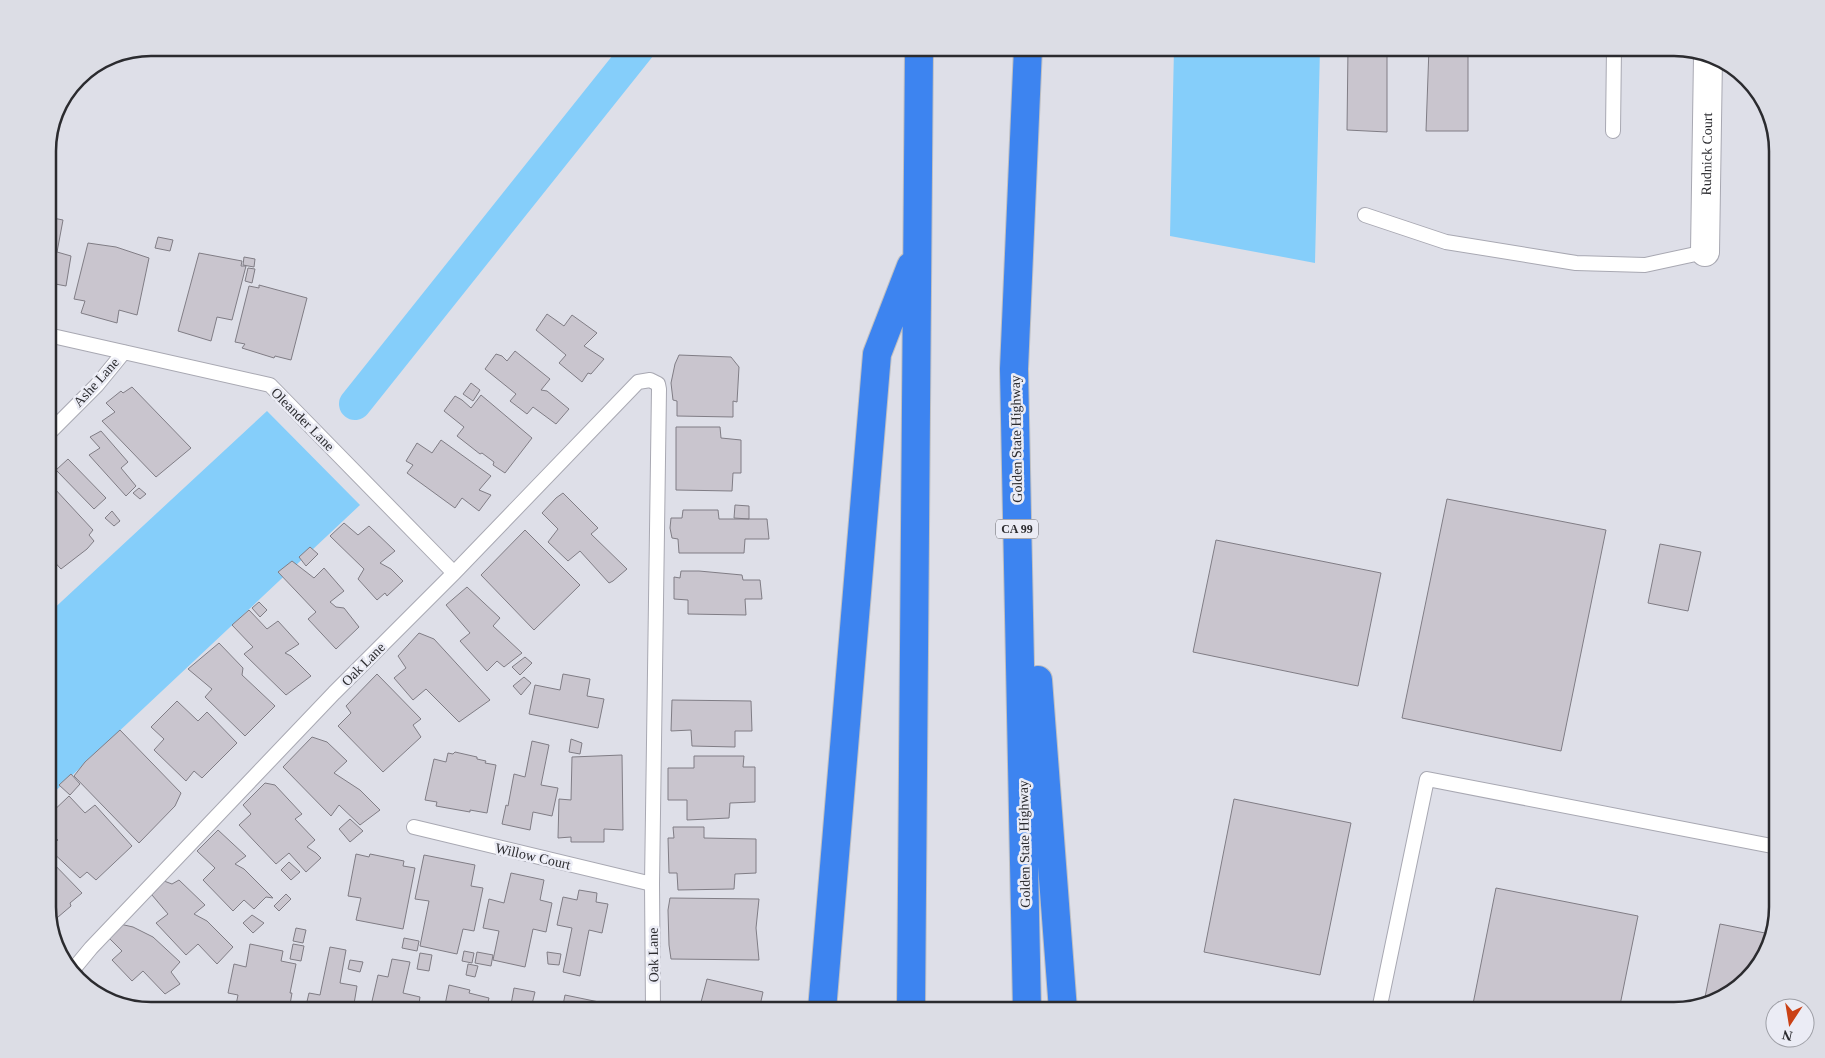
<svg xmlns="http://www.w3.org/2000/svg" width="1825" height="1058" viewBox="0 0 1825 1058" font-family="Georgia,serif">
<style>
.water{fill:#85cefa}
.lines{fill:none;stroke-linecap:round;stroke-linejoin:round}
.canal{stroke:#85cefa;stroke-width:32}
.building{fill:#c9c5ce;stroke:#807d85}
.service-casing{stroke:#a8a8b2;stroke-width:16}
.minor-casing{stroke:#a8a8b2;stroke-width:30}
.motorway-casing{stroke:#bfbfc1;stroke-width:30}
.service{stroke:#fff;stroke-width:14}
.minor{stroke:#fff;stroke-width:28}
.motorway{stroke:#3d84f0;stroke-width:28}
.labels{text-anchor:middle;stroke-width:5;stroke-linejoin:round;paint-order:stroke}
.shield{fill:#ebecf5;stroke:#65656a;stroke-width:1}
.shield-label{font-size:12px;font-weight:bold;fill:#2b2b2f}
.street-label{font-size:14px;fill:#2b2b2f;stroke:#ebecf5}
.rim{fill:none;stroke:#2b2b2f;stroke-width:2.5}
</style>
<rect width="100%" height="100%" fill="#dedfe8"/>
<!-- water -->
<path class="water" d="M1174 48H1320L1315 263 1170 236Z
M267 411 360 505 48 798V614Z"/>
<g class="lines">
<!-- canal -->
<path class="canal" d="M355 404 639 48"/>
</g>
<!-- building -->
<path class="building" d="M1348 48H1387V132L1347 130Z
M1429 48H1468V131H1426Z
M48 217 63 220 57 252 71 256 66 286 50 283 48 289Z
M158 237 173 240 170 251 155 248Z
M88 243 116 247 149 258 137 315 119 310 117 323 81 313 85 301 74 299Z
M199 253 242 261 241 266H246L232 320 217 317 211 341 178 331Z
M244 257 255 259 254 267 243 265Z
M248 268 255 269 252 283 245 281Z
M259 285 307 298 291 360 275 356 274 358 242 348 245 344 235 342 249 286 259 288Z
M547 314 564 326 572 315 597 333 584 346 604 359 591 374 588 373 582 382 559 363 566 355 536 330Z
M515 351 550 379 541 390 547 391 569 409 556 424 533 407 527 414 510 401 516 394 485 369 496 354 502 356 507 361Z
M679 355 731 357 739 367 737 402 733 401V417L677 416V401L673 400 671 383 675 364Z
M471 383 480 390 473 401 463 394Z
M132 387 191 448 156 477 102 421 115 412 106 403 121 391 123 393Z
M481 395 532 438 505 473 493 465 494 462 482 453 480 454 457 436 464 427 444 411 455 396 462 400 471 408Z
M676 427H720L721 438 741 440V473H733L732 491 676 490Z
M101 431 128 462 121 468 136 486 126 496 89 455 100 448 90 437Z
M441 440 491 476 479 490 491 495 479 511 462 498 455 508 407 473 413 465 406 461 417 443 432 453Z
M68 459 106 498 94 509 56 470Z
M48 488 50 491 54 488 93 530 89 535 94 541 87 549 61 569 48 555Z
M139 488 146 494 140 499 133 493Z
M563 493 598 528 591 534 627 569 613 581 609 583 580 551 568 561 548 542 558 529 542 513 556 498Z
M1447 499 1606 530 1561 751 1402 718Z
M735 505 749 506V519L734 518Z
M683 510H718L719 519H767L769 539H745L744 553H679L678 539 672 538 670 528 671 518H682Z
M112 511 120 521 114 526 105 518Z
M344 523 358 535 369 526 395 551 380 563 391 569 403 581 387 596 385 593 377 600 358 579 364 569 330 536Z
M525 530 580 585 534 630 481 575Z
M1216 540 1381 573 1358 686 1193 652Z
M1660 544 1701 552 1688 611 1648 603Z
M310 547 318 554 306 566 299 557Z
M292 561 314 578 324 568 344 591 330 602 336 607 344 608 359 627 336 649 308 619 316 612 278 572Z
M681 571H699L742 575 743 580H760L762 599H745L746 615 688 614V600L674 599V577L680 578Z
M467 587 500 618 493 626 522 653 504 667 497 661 487 671 460 641 470 633 446 605Z
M259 602 267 610 260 617 252 608Z
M249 610 267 629 278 621 299 644 285 653 291 656 311 676 286 695 244 654 253 647 232 625Z
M419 633 434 639 490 700 459 722 426 689 413 700 394 678 406 668 398 656Z
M219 643 243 668 242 675 275 706 245 736 205 697 212 689 188 669Z
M525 657 532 663 520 675 512 667Z
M377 674 421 719 413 725 421 737 383 772 338 726 351 713 346 706Z
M563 674 590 679 587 696 604 699 598 728 529 714 535 685 560 690Z
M524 677 531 683 521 695 513 686Z
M672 700 751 701 752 731H735V747L692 746 691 730 671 731Z
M177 701 198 721 207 712 237 743 202 778 194 771 186 781 154 750 164 739 151 727Z
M120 730 181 793 175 806 139 843 74 776 85 762Z
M312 737 327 742 347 761 334 773 360 790 380 810 360 825 339 805 331 816 283 767Z
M571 739 582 743 580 754 569 752Z
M532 741 549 745 541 785 558 788 552 816 533 812 530 830 502 824 506 805 508 806 514 774 525 777Z
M455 752 477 757V759L486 761 485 763 496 765 487 813 470 810V812L436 806 437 802 425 800 434 759 446 762 448 753 453 754Z
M622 755 623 830 604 829V842H571V837L558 838 559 799 571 800 572 757Z
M694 756H744L743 767H755V802L730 803 729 818 687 820V800H668V768H694Z
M71 774 80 784 70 795 59 785Z
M265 783 275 785 302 814 295 819 315 840 307 847 316 853 321 858 306 872 289 853 276 864 239 825 251 814 243 805Z
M69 796 85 813 95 805 132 846 96 880 87 872 80 878 49 849 58 840 48 830V816Z
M1234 799 1351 823 1320 975 1204 952Z
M350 819 363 831 350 842 339 829Z
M673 827H704V838L756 839V873L735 874 734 889 678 890 677 873H669L668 838H674Z
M218 830 246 856 235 864 244 869 273 898 266 897 254 909 244 900 233 911 203 880 215 868 197 851Z
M356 854 369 857 370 854 404 861 403 866 415 868 403 929 356 920 361 898 348 896Z
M424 855 475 865 471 886 483 888 474 931 463 929 457 954 420 946 429 901 415 899Z
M48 858 82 893 70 903 71 906 51 923 48 914Z
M289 862 300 872 291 880 281 870Z
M511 873 544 880 540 900 552 903 546 932 533 929 525 967 493 960 499 931 483 928 489 899 504 903Z
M179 880 205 905 194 914 207 921 233 947 217 964 198 944 186 955 156 923 168 914 152 895 164 881 172 884Z
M1496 888 1638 916 1619 1010H1507L1473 1004Z
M579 890 597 893 596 902 608 904 602 933 589 930 580 976 563 972 572 928 557 925 563 897 577 900Z
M286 894 291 899 279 911 274 906Z
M670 898 759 899 756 928 759 960 671 959 669 945 668 910Z
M252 915 264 923 253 933 243 923Z
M120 924 133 927 153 937 180 962 171 972 180 984 165 994 143 971 132 981 112 960 122 951 109 938Z
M1720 924 1770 934 1764 959 1726 997 1704 1002Z
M296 928 306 930 303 943 293 941Z
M404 938 419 941 417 951 402 948Z
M250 944 283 951 281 961 296 964 290 993H292L289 1010H235L238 995 228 993 234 964 246 967Z
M293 944 304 946 301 961 290 959Z
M330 947 346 950 340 983 357 986 353 1010H305L309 993 320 995Z
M464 951 474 953 472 963 462 961Z
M477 952 493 955 491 966 475 963Z
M547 952 561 954 559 965 548 964Z
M420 953 432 955 429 971 417 969Z
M392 959 410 962 403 993 420 997 418 1010H370L378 975 388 977Z
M350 960 363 962 360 972 348 969Z
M468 964 478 966 475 977 466 975Z
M707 979 763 992 759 1010H699Z
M449 985 470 990 469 993 489 998 486 1010H444Z
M514 988 535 992 531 1008 544 1010H510Z
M565 995 599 1002 597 1010H562Z
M601 1003 614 1005 613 1010H599Z
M1213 1004 1244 1010H1212Z"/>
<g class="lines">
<defs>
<path id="service" d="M1613 131 1614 48
M1365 215 1446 242 1576 263 1645 265 1705 252
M48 335 270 385 454 573
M48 434 97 385 124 352
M414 827 652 884
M72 971 91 948 334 693 454 573 638 382 650 380 658 384 659 389 652 884 653 1010
M1379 1010 1427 779 1777 847"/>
<g id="minor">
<path id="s1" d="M1705 252 1708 57"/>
</g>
<path id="motorway" d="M1038 680 1063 1010
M822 1010 877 354 911 266
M911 1010 919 48
M1027 1010 1014 369 1028 48"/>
</defs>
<!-- service casing -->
<use href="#service" class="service-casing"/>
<!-- minor casing -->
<use href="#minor" class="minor-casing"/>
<!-- motorway casing -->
<use href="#motorway" class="motorway-casing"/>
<!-- service -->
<use href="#service" class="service"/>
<!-- minor -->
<use href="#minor" class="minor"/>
<!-- motorway -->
<use href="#motorway" class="motorway"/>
</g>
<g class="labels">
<!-- shield labels -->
<rect class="shield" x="996" y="519.5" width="42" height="19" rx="4"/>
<g class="shield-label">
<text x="1017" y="533">CA 99</text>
</g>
<!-- street labels -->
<g class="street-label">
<text dy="5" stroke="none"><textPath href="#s1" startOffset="98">Rudnick Court</textPath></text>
<text transform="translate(96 382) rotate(-48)" y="5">Ashe Lane</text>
<text transform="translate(303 419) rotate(45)" y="5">Oleander Lane</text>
<text transform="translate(1016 439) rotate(-91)" y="5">Golden State Highway</text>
<text transform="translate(363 664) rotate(-45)" y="5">Oak Lane</text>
<text transform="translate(1024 844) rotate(-91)" y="5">Golden State Highway</text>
<text transform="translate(533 856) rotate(13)" y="5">Willow Court</text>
<text transform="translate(653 955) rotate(-91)" y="5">Oak Lane</text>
</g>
</g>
<!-- crop -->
<path d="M0 0H1825V1058H0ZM151 56H1674A95 95 0 0 1 1769 151V907A95 95 0 0 1 1674 1002H151A95 95 0 0 1 56 907V151A95 95 0 0 1 151 56Z" fill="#dcdde5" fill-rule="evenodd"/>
<path class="rim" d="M151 56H1674A95 95 0 0 1 1769 151V907A95 95 0 0 1 1674 1002H151A95 95 0 0 1 56 907V151A95 95 0 0 1 151 56Z"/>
<!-- north arrow -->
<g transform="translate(1790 1023) rotate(192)"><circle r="24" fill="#ebecf5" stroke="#9e9fa6"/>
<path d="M0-4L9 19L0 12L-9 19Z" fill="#ca4115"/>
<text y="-8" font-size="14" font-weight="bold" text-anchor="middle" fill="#2b2b2f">N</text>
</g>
</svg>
